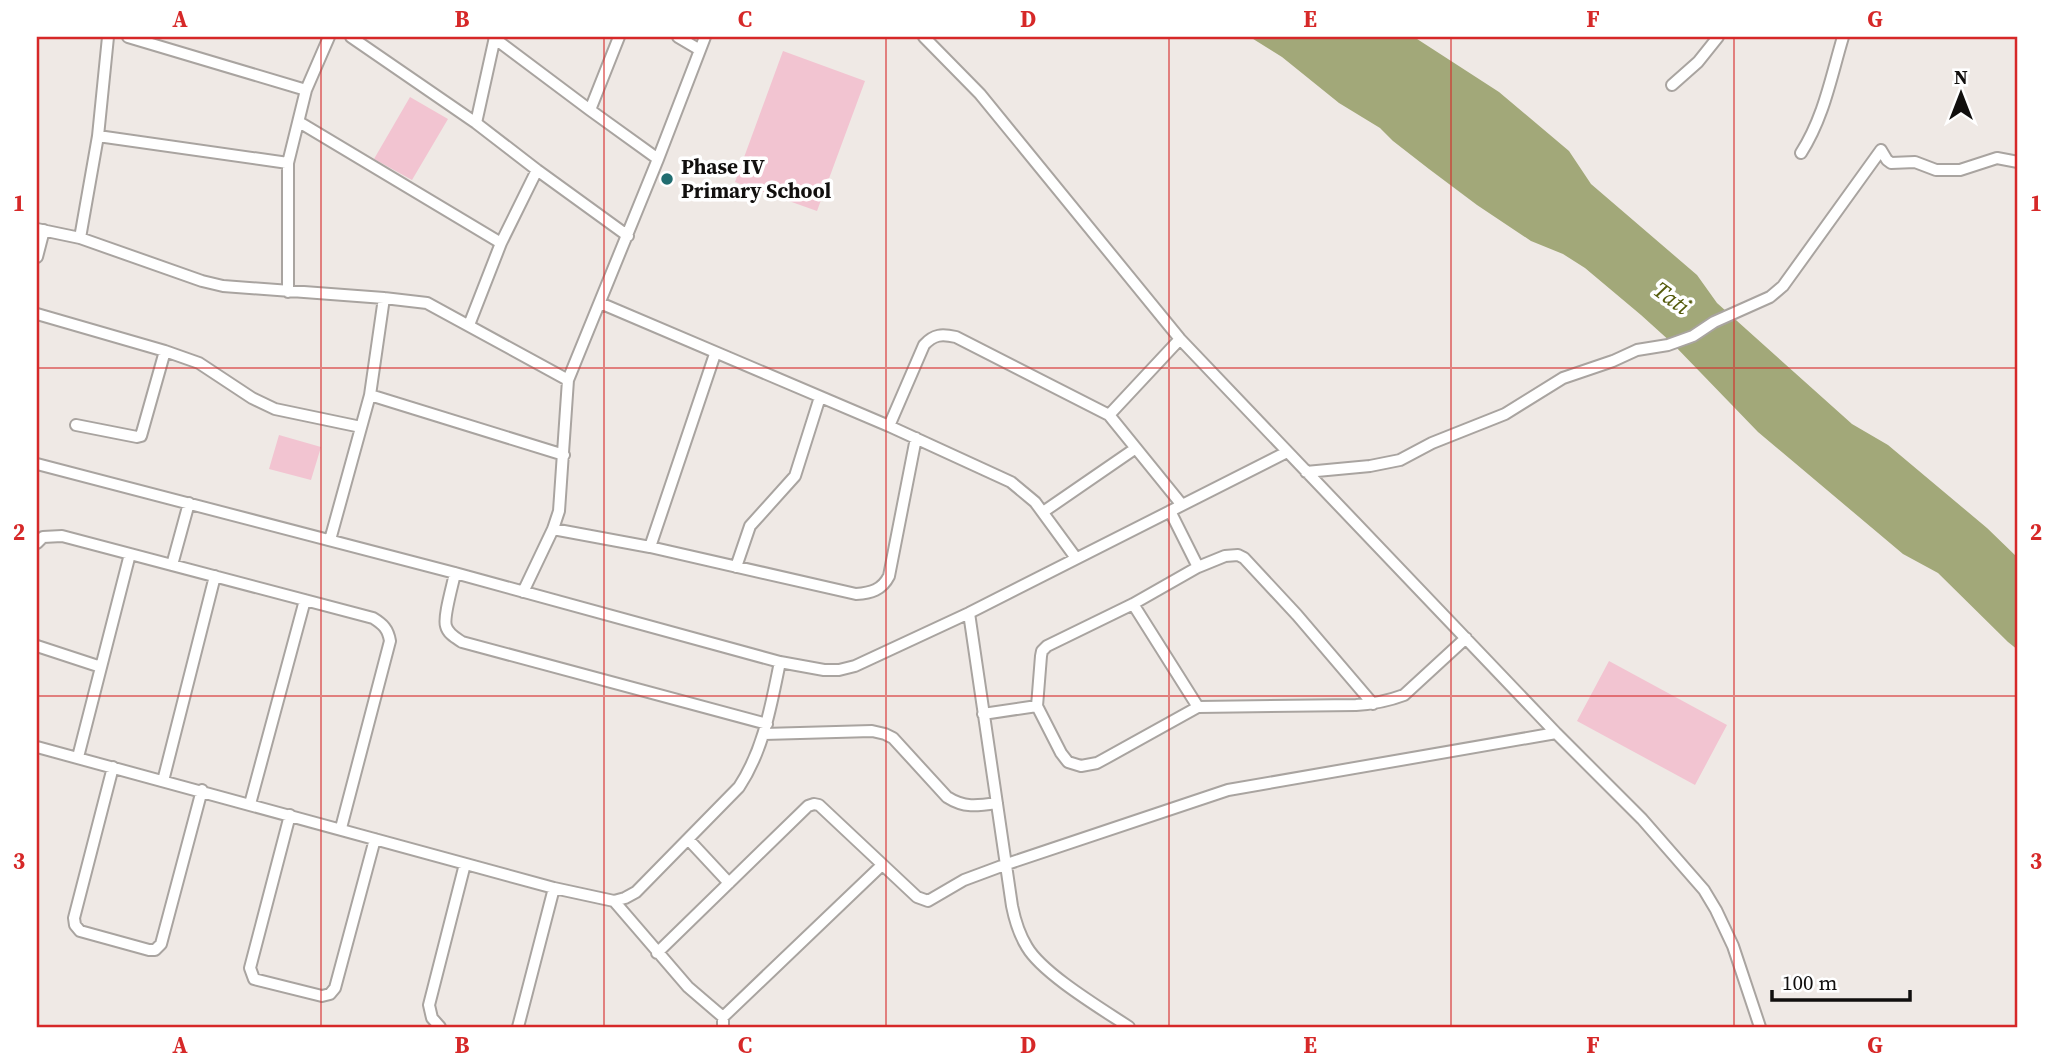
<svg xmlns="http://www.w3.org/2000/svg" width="2055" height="1064" viewBox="0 0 2055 1064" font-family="'Source Serif 4',serif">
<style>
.green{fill:#f2c4d1}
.water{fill:#a2a879}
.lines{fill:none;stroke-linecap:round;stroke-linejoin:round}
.minor-casing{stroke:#a9a4a0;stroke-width:14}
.minor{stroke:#fff;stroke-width:10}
.grid{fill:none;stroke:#d62828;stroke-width:2;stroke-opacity:0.55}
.poi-dot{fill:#216d70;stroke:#fff;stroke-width:2.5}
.labels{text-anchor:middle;stroke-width:7;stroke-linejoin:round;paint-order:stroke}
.poi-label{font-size:21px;font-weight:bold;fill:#110f0e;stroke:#fff;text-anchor:start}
.water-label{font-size:23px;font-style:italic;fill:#555b0c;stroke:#fff}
.neatline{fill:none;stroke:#d62828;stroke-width:2.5}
.grid-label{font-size:23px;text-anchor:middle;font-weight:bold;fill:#d62828}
</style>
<rect width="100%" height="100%" fill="#efe9e5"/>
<!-- green -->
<path class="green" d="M783 51 865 81 817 211 735 182Z
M410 97 448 119 412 180 374 159Z
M279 435 321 447 311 480 269 469Z
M1609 661 1727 725 1695 785 1577 721Z"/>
<!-- water -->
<path class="water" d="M1250 37H1414L1499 92 1569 151 1591 184 1697 275 1717 303 1852 424 1888 445 1987 528 2018 558V650L2008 642 1938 573 1903 554 1758 432 1672 343 1641 315 1585 268 1563 254 1531 241 1477 205 1429 169 1393 141 1380 128 1339 103 1282 57Z"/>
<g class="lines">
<defs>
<path id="minor" d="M128 37 306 90
M351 37 476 123 537 170 628 236
M678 37 700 50
M924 37 980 94 1180 339 1556 733 1642 819 1704 890 1716 910 1733 946 1760 1027
M494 38 590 110 658 159
M1672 85 1698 62 1718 37
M590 110 619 37
M299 122 501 243
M476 123 495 37
M98 136 288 163
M1801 153C1824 117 1831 77 1843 37
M37 229 80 238 202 281 223 286 384 298 427 303 568 380
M80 238 98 136 108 37
M37 257 44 230
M288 292V163L306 90 329 37
M600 303 889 426 1011 482 1035 502 1076 558
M37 314 165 351 199 363 252 398 275 409 361 427
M469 325 501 243 537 170
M370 395 564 455
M1109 415 1180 339
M76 425 137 437 141 436 165 351
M889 426 924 345C934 334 942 334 956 337L1109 415 1182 505
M37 464 455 573 780 662 824 670H839L855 666 969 613 1287 452
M1306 472 1370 466 1400 460 1432 443 1505 414 1563 378 1613 361 1637 350 1668 345 1693 336 1714 322 1770 297 1783 286 1881 150 1887 160 1891 163 1915 162 1936 170H1960L1997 158 2018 162
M1170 511 1198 567
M1043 512 1136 448
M553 529 650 547 856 594C871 593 882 590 889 576L916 438
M330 540 370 395 384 298
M37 543 43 537 62 536 373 618C383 624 388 629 390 641L341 828
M650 547 715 354
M172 565 189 503
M736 567 750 526 795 476 820 397
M455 573C453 584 443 617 446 626 448 634 456 638 462 642L767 724
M523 592 553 529 559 511 568 380 658 159 705 37
M1133 604 1198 707
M969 613 1012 906C1015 921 1019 934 1027 947 1043 974 1102 1009 1129 1027
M37 646 101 667
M1373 704 1297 615 1244 558 1238 555 1225 556 1198 567 1133 604 1047 646 1042 651 1041 656 1037 706 1061 753 1068 762 1081 766 1097 763 1198 707 1356 705C1372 704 1388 701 1404 695L1466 638
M983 714 1037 706
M764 734 872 731 885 734 893 738 947 797C964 808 977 806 997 803
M37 747 554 888 614 901 625 898 636 892 739 787C764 749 771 705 780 662
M78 757 130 554
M113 767 74 918 75 925 80 931 149 950H155L161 944 202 790
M163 781 215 576
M250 804 305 600
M290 815 250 968 254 979 322 996 330 994 335 988 375 839
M688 839 729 883
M614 901 688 987 723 1017V1027
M657 953 808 806 814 804 819 805 917 897 928 901 964 880 1007 864 1228 790 1556 733
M723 1017 882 865
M440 1027 432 1018 429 1005 465 864
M518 1027 554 888"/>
</defs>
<!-- minor casing -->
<use href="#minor" class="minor-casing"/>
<!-- minor -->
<use href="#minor" class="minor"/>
</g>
<!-- grid -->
<path class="grid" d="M321 37V1027M604 37V1027M886 37V1027M1169 37V1027M1451 37V1027M1734 37V1027M37 368H2018M37 696H2018"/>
<!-- markers -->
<circle class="poi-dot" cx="667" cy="179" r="7"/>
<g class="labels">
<!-- poi labels -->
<g class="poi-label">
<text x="681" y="174">Phase IV<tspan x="681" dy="24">Primary School</tspan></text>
</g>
<!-- water labels -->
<g class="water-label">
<text transform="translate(1672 298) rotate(36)" y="8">Tati</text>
</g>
</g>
<!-- border -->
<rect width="2055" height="1064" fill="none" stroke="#ffffff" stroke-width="77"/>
<!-- north arrow -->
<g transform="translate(1961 94)" stroke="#ffffff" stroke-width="5" paint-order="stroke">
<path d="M0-5L12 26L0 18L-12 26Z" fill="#110f0e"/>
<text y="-10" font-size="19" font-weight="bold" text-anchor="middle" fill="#110f0e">N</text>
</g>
<!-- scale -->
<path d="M1772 990v10h138v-10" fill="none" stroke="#110f0e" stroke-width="3.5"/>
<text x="1782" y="990" font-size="21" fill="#110f0e" stroke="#ffffff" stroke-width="5" paint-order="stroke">100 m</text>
<rect x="38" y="38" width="1978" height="988" class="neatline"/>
<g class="grid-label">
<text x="180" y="27">A</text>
<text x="462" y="27">B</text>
<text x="745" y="27">C</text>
<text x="1028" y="27">D</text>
<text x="1310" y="27">E</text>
<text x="1593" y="27">F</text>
<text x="1875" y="27">G</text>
<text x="19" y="211">1</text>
<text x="2036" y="211">1</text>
<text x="19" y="540">2</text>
<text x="2036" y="540">2</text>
<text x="19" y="869">3</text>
<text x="2036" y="869">3</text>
<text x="180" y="1053">A</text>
<text x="462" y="1053">B</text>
<text x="745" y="1053">C</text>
<text x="1028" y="1053">D</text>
<text x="1310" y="1053">E</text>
<text x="1593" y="1053">F</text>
<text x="1875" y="1053">G</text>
</g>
</svg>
